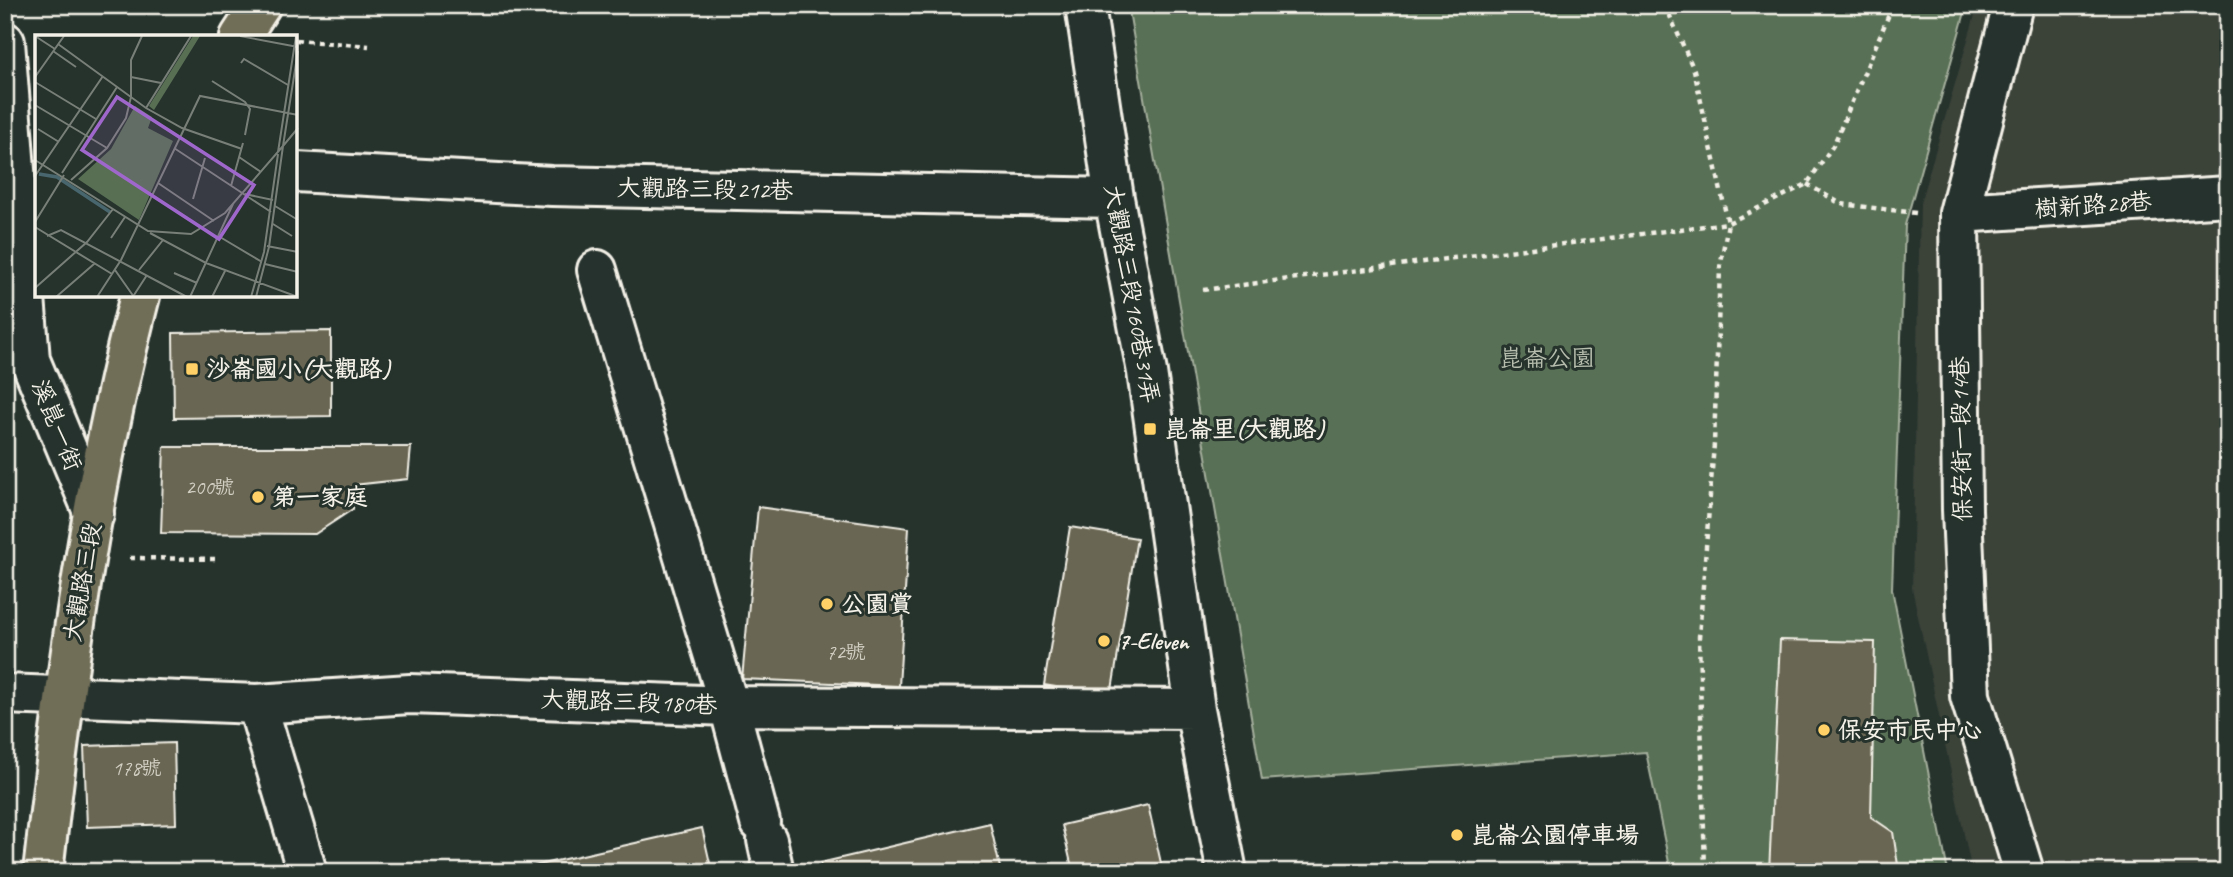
<svg xmlns="http://www.w3.org/2000/svg" width="2233" height="877" viewBox="0 0 2233 877" font-family="Caveat,'LXGW WenKai TC',sans-serif">
<style>
.built{fill:#3a4238}
.green{fill:#586f54;stroke:#a6b09e;stroke-width:2}
.building{fill:#696652;stroke:#f4f1e8;stroke-width:2}
.lines{fill:none;stroke-linecap:round;stroke-linejoin:round}
.minor-casing{stroke:#f4f1e8;stroke-width:44}
.major-casing{stroke:#f4f1e8;stroke-width:44}
.path{stroke:#f4f1e8;stroke-width:4.5;stroke-dasharray:5 5;stroke-linecap:butt}
.minor{stroke:#26332d;stroke-width:38}
.major{stroke:#716e59;stroke-width:38}
.poi-dot{fill:#ffd166;stroke:#26332d;stroke-width:2.5}
.labels{text-anchor:middle;stroke-width:6;stroke-linejoin:round;paint-order:stroke}
.number-label{font-size:21px;fill:#d1cec2}
.street-label{font-size:24px;fill:#f4f1e8;stroke:#26332d}
.park-label{font-size:24px;fill:#b6bdad;stroke:#26332d}
.poi-label{font-size:24px;font-weight:bold;fill:#f4f1e8;stroke:#26332d;text-anchor:start}
.inset-river{fill:none;stroke:#48666e;stroke-width:3.5}
.inset-road{fill:none;stroke:#787f78;stroke-width:2}
.view{fill:#9f67cb;fill-opacity:0.15;stroke:#9f67cb;stroke-width:3.5}
.inset-edge{fill:none;stroke:#f4f1e8;stroke-width:3.5}
</style>
<rect width="100%" height="100%" fill="#26332d"/>
<filter id="ink" filterUnits="userSpaceOnUse"><feTurbulence type="fractalNoise" baseFrequency=".0143" numOctaves="2"/><feDisplacementMap in="SourceGraphic" scale="14" xChannelSelector="R" yChannelSelector="G"/><feConvolveMatrix kernelMatrix="1 2 1 2 8 2 1 2 1" color-interpolation-filters="sRGB"/></filter>
<g filter="url(#ink)">
<!-- built -->
<path class="built" d="M1978 5H2228V872H1972L1912 588 1920 203Z"/>
<!-- green -->
<path class="green" d="M1128 5H1967L1905 225 1892 589 1948 872H1671L1646 752 1262 780Z"/>
<!-- building -->
<path class="building" d="M331 331V416L174 418 173 333Z
M164 447H411L408 479 354 485 353 509 315 534 161 533Z
M758 507 909 528 899 686 742 679Z
M1070 527 1137 538 1111 696 1044 685Z
M1780 640 1875 642 1871 817 1893 832 1898 865 1888 872H1769Z
M174 743 176 824 87 827 84 746Z
M1148 805 1163 872H1073L1062 825Z
M990 823 1001 872H822L820 863Z
M702 828 712 872H507Z"/>
<g class="lines">
<defs>
<path id="minor" d="M1085 5 1114 198 1147 372 1195 709 1227 872
M2013 5 1959 213 1962 510 1970 696 2024 872
M5 42 30 360 94 514
M296 172 552 186 1114 198
M1959 213 2228 196
M597 270 729 706 760 822
M5 694 257 704 410 694 729 706 1195 709
M257 704 307 872
M767 840 774 872"/>
<path id="major" d="M240 37 261 5
M43 872C65 678 91 485 140 296"/>
</defs>
<!-- minor casing -->
<use href="#minor" class="minor-casing"/>
<!-- major casing -->
<use href="#major" class="major-casing"/>
<!-- path -->
<path class="path" d="M1665 5 1694 70 1728 223 1720 268 1714 444 1699 637 1705 872
M296 40 369 46
M1807 184 1841 204 1916 213
M1203 290 1728 223 1807 184 1834 144 1893 5
M130 558 216 559"/>
<!-- minor -->
<use href="#minor" class="minor"/>
<!-- major -->
<use href="#major" class="major"/>
</g>
</g>
<!-- markers -->
<g class="poi-dot">
<rect x="185" y="362" width="14" height="14" rx="3.5"/>
<rect x="1143" y="422" width="14" height="14" rx="3.5"/>
<circle cx="258" cy="497" r="7"/>
<circle cx="827" cy="604" r="7"/>
<circle cx="1104" cy="641" r="7"/>
<circle cx="1824" cy="730" r="7"/>
<circle cx="1457" cy="835" r="7"/>
</g>
<g class="labels">
<!-- number labels -->
<g class="number-label">
<text x="210" y="494">200號</text>
<text x="846" y="659">72號</text>
<text x="137" y="775">178號</text>
</g>
<!-- street labels -->
<g class="street-label">
<text transform="translate(705 189) rotate(1)" y="8">大觀路三段212巷</text>
<text transform="translate(2093 205) rotate(-4)" y="8">樹新路28巷</text>
<text transform="translate(1132 294) rotate(80)" y="8">大觀路三段160巷31弄</text>
<text transform="translate(57 425) rotate(68)" y="8">溪崑一街</text>
<text transform="translate(1961 439) rotate(-91)" y="8">保安街一段14巷</text>
<text transform="translate(82 582) rotate(-80)" y="8">大觀路三段</text>
<text transform="translate(629 702) rotate(2)" y="8">大觀路三段180巷</text>
</g>
<!-- park labels -->
<g class="park-label">
<text x="1547" y="366">崑崙公園</text>
</g>
<!-- poi labels -->
<g class="poi-label">
<text x="206" y="377">沙崙國小(大觀路)</text>
<text x="1164" y="437">崑崙里(大觀路)</text>
<text x="272" y="505">第一家庭</text>
<text x="841" y="612">公園賞</text>
<text x="1118" y="649">7-Eleven</text>
<text x="1838" y="738">保安市民中心</text>
<text x="1471" y="843">崑崙公園停車場</text>
</g>
</g>
<!-- overview -->
<g transform="translate(35 35)">
<rect width="262" height="262" fill="#26332d"/>
<path d="M158 1H165L119 75 114 71ZM100 71 117 82 113 93 138 106 104 185 43 144 76 114Z" fill="#586f54"/>
<path class="inset-river" d="M4 139 22 142 75 177"/>
<path class="inset-road" d="M0 1 20 14M205 1 263 12M23 9 111 73 147 93 207 114M18 16 41 32M206 28 209 24 253 50M0 42 29 1M96 42 126 48M177 46 210 67 215 74 210 100M0 47 61 84M0 70 72 113M111 73 156 1M3 94 24 107M139 113 236 177M243 117 261 1M204 122 226 137M0 125 113 196 156 199 190 178 248 111 263 16M27 138 82 52M0 141 68 41M36 145 72 113 91 83 96 62V25L107 1M123 148 179 186M196 151 208 108M210 159 238 165M158 164 170 123M240 171 263 185M0 187 29 140M238 189 257 201M0 192 77 239M115 198 171 228 263 262M12 201 26 195 152 262M185 202 227 227M76 203 90 182M232 211 263 217M230 229 263 237M80 235 99 262M104 235 128 205M139 238 162 248M0 253 52 207 78 174M99 260 112 240M21 262 59 229M62 262 86 225 165 61 263 80M155 262 198 169M177 262 190 236M216 262 229 217 243 119M221 262 234 212 248 111 263 93"/>
<path class="view" d="M82 62 219 150 184 204 47 115Z"/>
<rect width="262" height="262" class="inset-edge"/>
</g>
<!-- margin -->
<rect width="2233" height="877" fill="none" stroke="#26332d" stroke-width="28"/>
<rect x="14" y="14" width="2205" height="849" fill="none" stroke="#f4f1e8" stroke-width="2.5" filter="url(#ink)"/>
</svg>
